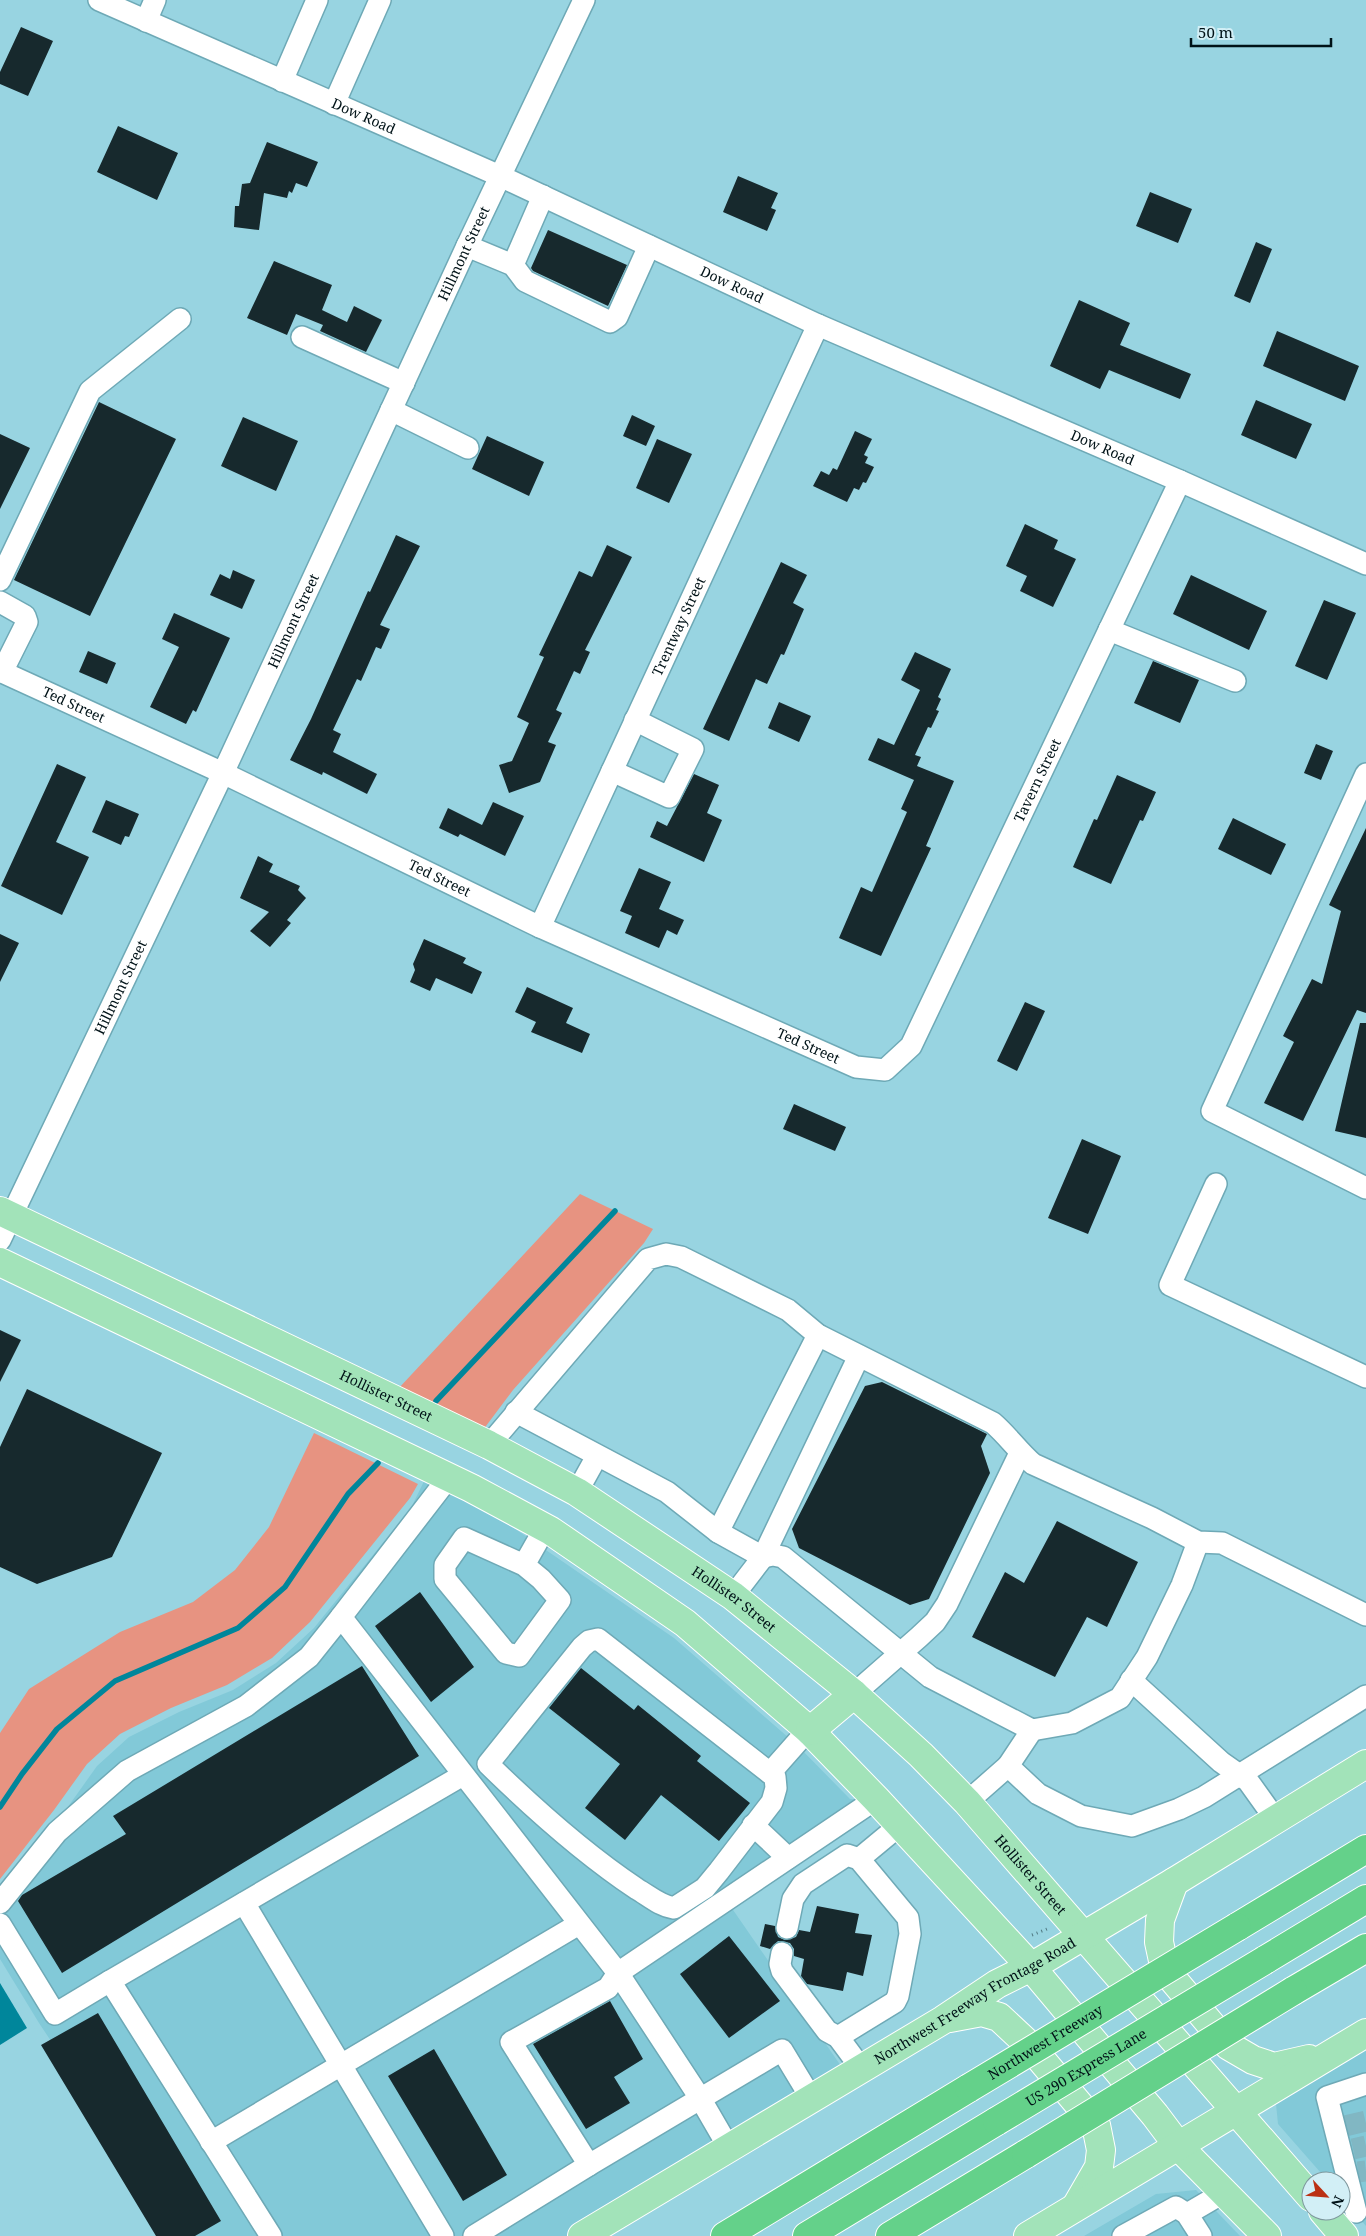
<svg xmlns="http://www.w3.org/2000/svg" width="1366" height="2236" viewBox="0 0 1366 2236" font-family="'Noto Serif',serif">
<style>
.built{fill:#82c9d8}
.green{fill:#e79381}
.water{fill:#00869b}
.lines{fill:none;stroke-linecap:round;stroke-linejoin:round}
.stream{stroke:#00869b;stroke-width:5.5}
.building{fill:#17292d}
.minor-tunnel{stroke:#81b7c3;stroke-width:21;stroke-dasharray:21 11;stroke-linecap:butt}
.minor-casing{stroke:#6ea9b6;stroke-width:24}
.major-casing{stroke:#fff;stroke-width:30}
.highway-casing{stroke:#fff;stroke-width:30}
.path{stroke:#507982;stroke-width:3;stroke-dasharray:1 4;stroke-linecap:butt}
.minor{stroke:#fff;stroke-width:21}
.major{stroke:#a2e3b9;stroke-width:28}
.highway{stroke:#64d18a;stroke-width:28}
.highway-bridge-casing{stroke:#fff;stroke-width:30;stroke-linecap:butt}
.highway-bridge{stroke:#64d18a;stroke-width:28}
.labels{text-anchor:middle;stroke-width:5;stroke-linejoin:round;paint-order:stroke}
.street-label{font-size:14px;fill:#001217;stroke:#d2eff6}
</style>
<rect width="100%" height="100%" fill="#98d4e1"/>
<!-- built -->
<path class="built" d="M426 1477 470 1498 674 1638 797 1745 850 1799 864 1800 731 1907 841 2066 573 2236H181L39 2023 0 1959V1890L14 1876 65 1811 97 1766 129 1737 179 1712 233 1690 276 1663 314 1628 411 1508Z
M1366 2045V2226L1341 2197V2181H1328L1278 2124 1276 2104 1289 2091Z
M1196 2190 1240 2236H1084L1156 2194Z"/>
<!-- green -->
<path class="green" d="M580 1194 653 1229 644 1243 513 1390 483 1430 398 1389Z
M314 1433 418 1484 410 1498 310 1622 272 1658 227 1685 171 1708 120 1734 87 1764 54 1810 0 1879V1733L29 1689 120 1632 193 1602 235 1570 269 1527Z"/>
<!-- water -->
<path class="water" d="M0 1983 27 2028 0 2045Z"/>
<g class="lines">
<!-- stream -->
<path class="stream" d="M436 1401 615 1211
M0 1807 22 1774 57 1729 115 1681 238 1628 285 1587 348 1494 378 1463"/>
</g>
<!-- building -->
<path class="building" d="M21 27 53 41 28 96 0 84V72Z
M118 126 178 153 157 200 97 172Z
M267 142 318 162 307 187 296 183 292 193 289 191 287 198 264 193 259 230 234 227 235 206H239L242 184 250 183Z
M738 176 778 193 771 208 776 210 767 231 723 212Z
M1150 192 1192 209 1178 243 1136 226Z
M548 230 627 265 608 306 533 271 531 268Z
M1256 242 1272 249 1250 303 1234 296Z
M274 261 332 285 322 310 347 322 354 306 382 320 366 352 320 331 323 325 296 314 287 335 247 318Z
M1079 300 1130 323 1120 345 1191 374 1180 399 1109 370 1100 389 1050 366Z
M1277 331 1359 366 1345 401 1263 366Z
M1256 400 1312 424 1296 459 1241 435Z
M99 402 176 439 90 616 14 580Z
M632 415 655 426 646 446 623 436Z
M243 417 298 441 276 491 221 466Z
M855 431 872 439 864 455 868 457 865 463 874 467 866 483 863 482 859 490 854 488 847 502 813 486 821 471 829 475 833 468 837 470Z
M0 434 30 448 0 509Z
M487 436 544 462 529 496 472 469Z
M657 439 692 454 669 503 636 488Z
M1025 524 1058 540 1054 549 1076 559 1053 607 1020 591 1027 576 1006 566Z
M396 535 420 546 380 625 390 629 381 649 376 647 361 681 357 679 333 730 341 734 333 752 377 774 367 794 323 772 322 775 290 760 311 719 368 591 370 592Z
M607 545 632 557 585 650 590 652 580 674 574 671 556 710 562 713 548 742 556 745 540 782 509 793 499 765 512 761 529 723 517 717 544 657 539 655 579 571 592 577Z
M781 562 807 575 793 603 804 609 784 655 781 654 767 684 756 679 729 741 703 729Z
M233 570 255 580 242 609 210 595 220 574 230 579Z
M1191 575 1267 611 1249 650 1173 614Z
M1324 600 1356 613 1327 680 1295 666Z
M174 613 230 638 196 712 193 710 186 724 150 707 179 647 162 639Z
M88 651 116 663 107 684 79 672Z
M915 652 951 669 938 697 941 699 936 710 939 711 931 728 928 727 915 755 921 757 917 766 954 781 926 846 931 848 881 956 839 938 861 887 872 892 907 812 901 809 914 780 868 760 878 738 894 745 920 690 901 680Z
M1153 661 1199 680 1180 723 1134 703Z
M779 702 811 716 799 742 768 728Z
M1316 744 1333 751 1321 780 1304 773Z
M57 764 86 777 56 842 89 857 62 915 1 886Z
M694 774 719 785 707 813 722 820 704 862 650 837 657 821 667 826Z
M1117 775 1156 792 1143 821 1140 820 1111 884 1073 867 1094 819 1097 820Z
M106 800 139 814 129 837 125 836 121 845 92 832Z
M493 802 524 816 505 856 460 834 458 837 439 828 448 808 482 825Z
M1233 818 1286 844 1271 875 1218 849Z
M1366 828V1013L1357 1010 1303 1121 1264 1103 1294 1042 1283 1036 1312 979 1322 984 1341 911 1329 905Z
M258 856 273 864 269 872 300 886 298 890 306 898 287 920 291 923 270 947 250 931 269 912 240 898Z
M639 868 671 882 659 909 684 920 677 935 667 930 659 948 625 933 632 916 620 911Z
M0 934 19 943 0 982Z
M424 939 466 958 463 963 482 972 472 994 436 978 430 991 410 982 415 970 413 964Z
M527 987 573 1008 566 1023 590 1034 582 1053 531 1032 536 1022 515 1012Z
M1025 1002 1045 1011 1017 1071 997 1061Z
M1360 1023H1366V1138L1335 1131Z
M794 1104 846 1127 835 1151 783 1129Z
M1082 1139 1121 1156 1088 1234 1048 1218Z
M0 1330 21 1340 0 1382Z
M882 1382 987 1434 981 1446 990 1473 929 1599 910 1605 799 1548 792 1529 865 1386Z
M27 1389 162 1453 112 1557 37 1584 0 1567V1447Z
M1057 1521 1138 1562 1107 1627 1087 1617 1055 1677 972 1637 1005 1572 1024 1583Z
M420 1592 474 1667 431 1702 375 1626Z
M362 1666 419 1756 62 1973 18 1901 22 1895 126 1834 113 1816Z
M581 1668 634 1710 638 1705 701 1756 697 1761 750 1803 719 1841 661 1795 625 1840 585 1808 620 1764 549 1708Z
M817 1906 859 1914 855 1933 872 1935 863 1976 847 1972 843 1991 807 1984 801 1976 804 1959 794 1956V1949L790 1943 778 1941 770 1949 760 1946 765 1924 775 1926 778 1937 785 1940 796 1937 799 1930 810 1932Z
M729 1936 780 2001 729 2038 680 1974Z
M610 2001 643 2059 614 2077 630 2103 586 2129 533 2044Z
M98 2013 221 2221 195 2236H156L41 2045Z
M434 2049 507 2175 463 2201 388 2076Z"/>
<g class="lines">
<!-- minor-tunnel -->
<path class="minor-tunnel" d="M1345 2126 1366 2121
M1353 2149 1366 2146
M1358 2172 1366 2171"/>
<defs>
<g id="minor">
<path id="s1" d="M99 0 500 176 818 325 1180 481 1366 564"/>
<path d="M146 21 155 0"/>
<path d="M282 81 317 0"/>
<path d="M334 104 380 0"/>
<path d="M467 246 513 265 525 281 610 322 617 317 649 246"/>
<path d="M513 265 543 196"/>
<path d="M302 337 404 383"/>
<path d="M391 410 468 448"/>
<path d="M0 580 90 391 180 319"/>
<path d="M0 602 25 616 27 622 2 672"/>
<path d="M1109 630 1235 681"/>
<path id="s2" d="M0 671 223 773 540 927 856 1067 885 1070 911 1046 1180 481"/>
<path d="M612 771 669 797 693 749 635 720"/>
<path d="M1366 774 1212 1111 1366 1188"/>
<path id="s3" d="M540 927 818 325"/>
<path d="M1216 1184 1170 1285 1366 1377"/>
<path id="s4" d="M0 1240 223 773 467 246 584 0"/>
<path d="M516 1412 667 1492 718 1532 763 1557 773 1555 783 1557 930 1677 1032 1730 1072 1723 1120 1698 1147 1657 1182 1585 1198 1542"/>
<path d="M489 1445 648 1259 666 1254 681 1257 788 1310 818 1335 993 1423C1008 1436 1018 1451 1033 1464L1152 1518 1198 1542 1222 1543 1366 1615"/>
<path d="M449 1477 341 1617 618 1973 700 2098 729 2148"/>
<path d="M577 1492 597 1456"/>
<path d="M718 1532 818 1335"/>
<path d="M524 1565 464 1538 445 1565V1579L506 1653 519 1656 560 1600 541 1579 524 1565 545 1528"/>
<path d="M733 1596 763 1557 859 1356"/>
<path d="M598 1639 775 1777 776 1788 772 1802 719 1871 705 1888 674 1908C660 1906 649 1896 637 1889 583 1853 534 1809 488 1764L582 1647 589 1641Z"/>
<path d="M1131 1680 1221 1762 1248 1781 1276 1820"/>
<path d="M854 1694 919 1637 935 1622 947 1604 1020 1453"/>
<path d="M1008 1766 1038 1794 1081 1816 1132 1826 1179 1809 1204 1797 1366 1696"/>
<path d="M770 1773 808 1730"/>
<path d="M967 1802 1008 1766 1032 1730"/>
<path d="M753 1825 788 1858"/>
<path d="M859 1859 900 1825"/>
<path d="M0 1903 57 1832 127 1771 246 1706 309 1657 341 1617"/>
<path d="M244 1903 443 2236"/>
<path d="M0 1924 55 2014 110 1981"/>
<path d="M787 1928 793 1899 803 1884 847 1855 859 1859 908 1918 910 1934 898 1996 895 2002 838 2037"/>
<path d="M782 1953 780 1964 782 1971 827 2031 838 2037 861 2068"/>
<path d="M811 2098 782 2050 589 2165 511 2042 608 1988 618 1973 876 1799"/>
<path d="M211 2142 579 1924"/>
<path d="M1356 2212 1327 2097 1366 2084"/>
<path d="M1187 2214 1223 2193"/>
<path d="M271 2236 110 1981 463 1775"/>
<path d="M474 2236 589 2165"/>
<path d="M1123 2236 1176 2207 1187 2214 1201 2236"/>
</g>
<g id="major">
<path id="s5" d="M0 1211 489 1445 577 1492 733 1596 854 1694 921 1755 967 1802 1311 2197"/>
<path d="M0 1262 471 1488 551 1531 685 1623 810 1731 876 1799 1031 1967 1155 2115 1179 2147 1267 2236"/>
<path d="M810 1731 854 1694"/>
<path d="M1174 1882 1160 1920 1159 1942 1165 1970 1229 2046 1253 2060 1274 2067 1309 2059"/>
<path d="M950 2018 982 2012 999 2017 1029 2045 1096 2125 1101 2150 1099 2167 1077 2205"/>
<path d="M1323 2211 1344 2236"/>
<path id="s6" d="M582 2236 943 2020 997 1984 1031 1967 1174 1882 1366 1764"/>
<path d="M1028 2236 1366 2033"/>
</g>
<path id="highway" d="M1237 1927 1366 1849
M1265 1960 1366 1899
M1293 1991 1366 1948
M725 2236 969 2088
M807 2236 997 2121
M890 2236 1026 2154"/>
</defs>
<!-- minor casing -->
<use href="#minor" class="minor-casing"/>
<!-- major casing -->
<use href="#major" class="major-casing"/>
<!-- highway casing -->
<use href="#highway" class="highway-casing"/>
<!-- path -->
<path class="path" d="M1032 1935 1047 1929"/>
<!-- minor -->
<use href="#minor" class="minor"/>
<!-- major -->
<use href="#major" class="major"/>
<!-- highway -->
<use href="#highway" class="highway"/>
<defs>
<g id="highway-bridge">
<path id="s7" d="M969 2088 1237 1927"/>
<path id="s8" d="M997 2121 1265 1960"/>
<path d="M1026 2154 1293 1991"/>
</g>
</defs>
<!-- highway-bridge casing -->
<use href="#highway-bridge" class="highway-bridge-casing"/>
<!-- highway-bridge -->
<use href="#highway-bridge" class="highway-bridge"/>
</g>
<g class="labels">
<!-- street labels -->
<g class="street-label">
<text dy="5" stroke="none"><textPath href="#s1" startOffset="289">Dow Road</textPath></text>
<text dy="5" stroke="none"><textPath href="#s4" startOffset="1090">Hillmont Street</textPath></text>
<text dy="5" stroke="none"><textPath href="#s1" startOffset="694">Dow Road</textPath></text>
<text dy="5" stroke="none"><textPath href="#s1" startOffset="1099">Dow Road</textPath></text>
<text dy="5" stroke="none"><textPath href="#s4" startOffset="685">Hillmont Street</textPath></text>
<text dy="5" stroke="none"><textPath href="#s3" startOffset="331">Trentway Street</textPath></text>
<text dy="5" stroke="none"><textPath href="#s2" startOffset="81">Ted Street</textPath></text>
<text dy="5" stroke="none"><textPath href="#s2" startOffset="1302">Tavern Street</textPath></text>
<text dy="5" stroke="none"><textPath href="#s2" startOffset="486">Ted Street</textPath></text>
<text dy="5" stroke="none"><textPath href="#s4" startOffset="280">Hillmont Street</textPath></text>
<text dy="5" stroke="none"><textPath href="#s2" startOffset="891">Ted Street</textPath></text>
<text dy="5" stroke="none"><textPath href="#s5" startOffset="428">Hollister Street</textPath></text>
<text dy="5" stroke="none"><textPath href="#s5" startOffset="832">Hollister Street</textPath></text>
<text dy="5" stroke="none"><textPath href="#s5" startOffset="1238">Hollister Street</textPath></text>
<text dy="5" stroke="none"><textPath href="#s6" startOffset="458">Northwest Freeway Frontage Road</textPath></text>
<text dy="5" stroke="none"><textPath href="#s7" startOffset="89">Northwest Freeway</textPath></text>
<text dy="5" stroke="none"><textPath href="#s8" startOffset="104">US 290 Express Lane</textPath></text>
</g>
</g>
<!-- north arrow -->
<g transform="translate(1326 2196) rotate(116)"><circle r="24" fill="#d2eff6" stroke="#7e979d"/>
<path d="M0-4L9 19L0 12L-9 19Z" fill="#bb3013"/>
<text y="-8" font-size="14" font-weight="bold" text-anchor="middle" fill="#001217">N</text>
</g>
<!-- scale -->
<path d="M1191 38v8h140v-8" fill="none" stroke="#001217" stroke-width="2.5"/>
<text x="1198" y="38" font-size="15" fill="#001217" stroke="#d2eff6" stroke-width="4" paint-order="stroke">50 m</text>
</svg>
